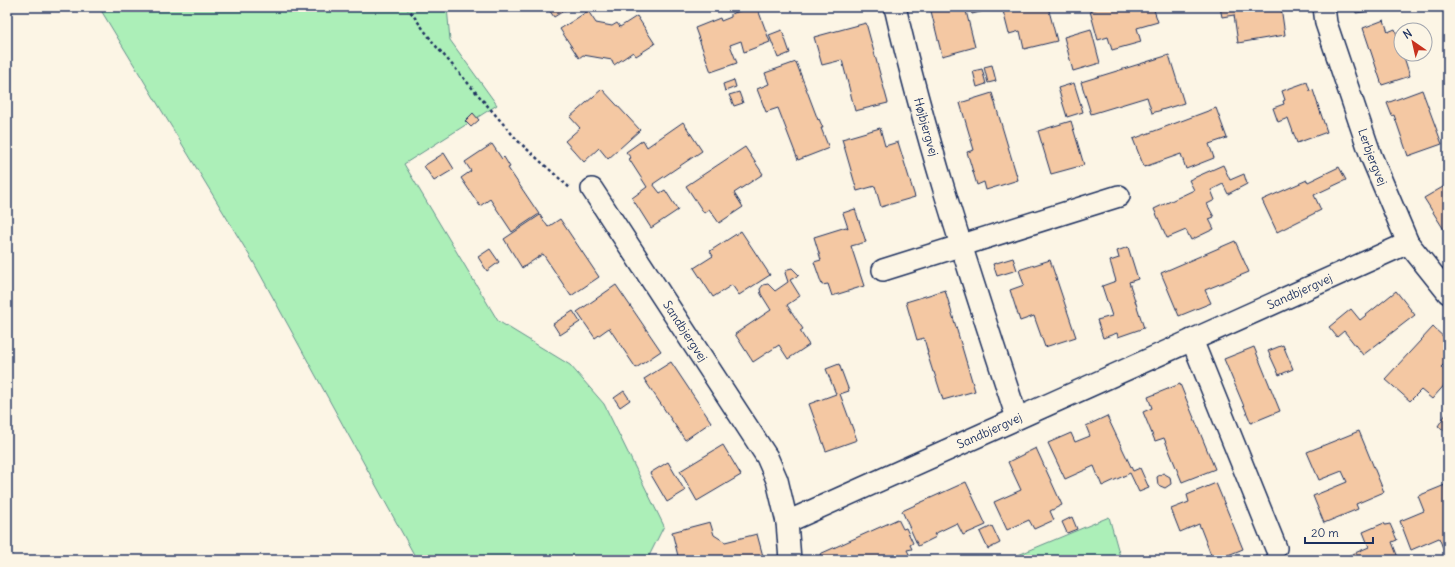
<svg xmlns="http://www.w3.org/2000/svg" width="1455" height="567" viewBox="0 0 1455 567" font-family="Delius,sans-serif">
<style>
.green{fill:#acefb8;stroke:#648f8b}
.building{fill:#f4c8a3;stroke:#1b2f5e}
.lines{fill:none;stroke-linecap:round;stroke-linejoin:round}
.minor-casing{stroke:#1b2f5e;stroke-width:24}
.path{stroke:#1b2f5e;stroke-width:2.5;stroke-dasharray:3 3;stroke-linecap:butt}
.minor{stroke:#fcf5e5;stroke-width:21}
.labels{text-anchor:middle;stroke-width:3;stroke-linejoin:round;paint-order:stroke}
.street-label{font-size:12px;fill:#1b2f5e;stroke:#fcf5e5}
</style>
<rect width="100%" height="100%" fill="#fcf5e5"/>
<filter id="ink" filterUnits="userSpaceOnUse"><feTurbulence type="fractalNoise" baseFrequency=".025" numOctaves="2"/><feDisplacementMap in="SourceGraphic" scale="8" xChannelSelector="R" yChannelSelector="G"/><feConvolveMatrix kernelMatrix="1 2 1 2 8 2 1 2 1" color-interpolation-filters="sRGB"/></filter>
<g filter="url(#ink)">
<!-- green -->
<path class="green" d="M99 7H447L450 40 497 105 404 164 498 321 570 365 604 404 664 526 647 560H417L254 263Z
M1109 517 1121 560H1007L1011 558Z"/>
<!-- building -->
<path class="building" d="M547 7H570L554 17Z
M751 7H757L770 42 744 52 741 41 730 45 737 63 711 72 695 28 720 18 721 21 731 17V14Z
M930 7H965L975 47 942 56Z
M970 7H983L984 11 972 14Z
M1002 7H1048L1057 41 1024 49 1020 31 1009 34Z
M1102 7H1153L1158 22 1137 28 1141 42 1112 50 1108 37 1098 40 1090 11Z
M1220 7H1246L1247 10 1266 7H1281L1285 35 1238 43 1234 15 1222 17Z
M1355 7H1396L1356 13Z
M588 11 596 23 612 26 617 23 620 27 637 16 655 44 636 56 633 52 614 65 612 60 583 55 579 58 560 29Z
M1384 20 1388 32 1395 29 1401 47V54H1403L1410 76 1382 85 1363 28Z
M866 23 888 103 855 111 842 60 822 65 814 37Z
M1091 29 1100 63 1073 71 1064 37Z
M782 30 790 53 778 58 769 35Z
M1169 55 1184 103 1152 113 1147 97 1091 114 1081 82Z
M796 62 818 120 819 119 823 128H821L829 148 798 160 778 108 766 112 757 89 769 84 765 73Z
M992 65 996 81 988 83 984 67Z
M982 69 986 84 977 87 973 71Z
M734 80 736 87 725 91 723 84Z
M1307 82 1310 91 1313 90 1327 132 1297 143 1288 118 1278 122 1273 108 1284 104 1283 101 1285 100 1282 91Z
M1074 83 1083 112 1067 117 1058 88Z
M602 89 640 130 608 159 599 148 584 162 565 141 580 128 570 117Z
M1422 90 1442 144 1408 156 1394 115 1392 116 1387 103Z
M739 92 743 103 734 106 729 95Z
M992 93 1018 180 986 190 984 182 977 185 967 152 974 150 960 103Z
M1216 108 1227 138 1209 144 1214 158 1186 169 1181 154 1144 167 1133 139Z
M473 113 479 120 471 127 465 121Z
M1071 121 1084 165 1051 174 1038 131Z
M683 122 702 151 653 184 660 193 665 190 678 210 651 228 632 198 647 187 629 159 631 158 626 152 643 140 647 147Z
M880 128 885 146 898 142 915 197 881 207 875 186 857 191 842 139Z
M492 144 502 159 504 157 510 167 508 168 539 214 512 232 490 199 480 206 461 178 471 171 465 162Z
M745 147 763 174 734 193 743 207 719 223 709 209 704 213 686 186Z
M444 153 454 169 434 181 424 166Z
M1223 165 1230 180 1244 174 1247 184 1228 194 1223 184 1211 190 1215 200 1207 204 1214 217 1209 219 1214 229 1191 240 1186 230 1167 238 1154 209 1194 190 1189 180Z
M1339 167 1346 180 1314 195 1321 210 1277 232 1262 200 1307 180 1308 182Z
M1448 184V236L1424 198Z
M855 209 866 242 851 246 864 286 832 296 828 284 822 285 814 262 821 260 814 237 846 227 848 228 843 213Z
M540 215 548 227 560 219 599 277 571 296 543 254 522 268 504 239Z
M741 231 770 275 739 295 732 285 713 297 694 268 713 256 710 251Z
M1235 241 1249 272 1205 290 1211 303 1179 316 1161 273Z
M1128 247 1138 279 1129 282 1144 328 1118 337 1117 333 1103 338 1097 320 1112 316 1102 286 1116 281 1110 261 1119 258 1117 251Z
M490 249 499 262 487 271 478 257Z
M1013 258 1017 270 997 276 993 264Z
M1050 260 1076 337 1045 347 1034 316 1020 321 1010 290 1024 285 1019 270Z
M792 268 799 275 790 280 800 296 787 305 803 329 800 331 809 345 788 359 779 345 753 362 735 334 771 310 761 294 760 289 763 285 768 284 775 291 788 282 785 273 788 269Z
M616 285 661 351 636 368 609 328 595 338 577 312Z
M945 290 975 391 943 400 934 372H933L927 353H928L924 338 917 340 906 302Z
M1396 291 1415 315 1363 355 1344 331 1337 337 1329 327 1351 309 1360 320Z
M573 311 580 322 560 335 553 324Z
M1433 327 1448 341V360L1441 367 1448 374V381L1432 399 1421 390 1410 401 1385 379Z
M1283 345 1293 369 1279 375 1268 351Z
M1254 347 1280 411 1251 423 1224 359Z
M671 362 711 422 685 440 644 379Z
M839 364 849 391 840 394 857 440 826 451 809 404 836 394 826 369Z
M1180 384 1215 469 1182 482 1164 438 1155 441 1143 412 1152 408 1148 397Z
M624 391 630 400 620 407 614 398Z
M1448 411V433L1438 426Z
M1107 416 1133 471 1140 468 1149 488 1139 492 1130 473 1102 486 1094 466 1065 479 1048 443 1071 433 1075 442 1090 436 1086 426Z
M1359 431 1384 492 1356 504 1358 509 1324 523 1313 496 1347 482 1342 471 1319 480 1307 452Z
M723 445 741 475 697 501 680 471Z
M1036 448 1062 505 1050 511 1054 520 1034 529 1029 520 1007 530 994 502 1021 490 1008 462Z
M668 462 685 491 667 502 650 473Z
M1163 473 1170 477 1171 484 1165 488 1158 485 1157 477Z
M966 482 986 525 963 535 957 523 934 534 936 537 918 546 902 511Z
M1216 483 1243 549 1216 560H1213L1199 524 1180 532 1171 509 1189 502 1187 495Z
M1445 485V488L1448 487V551L1445 553 1439 538 1411 550 1400 521 1424 511 1418 496Z
M1072 517 1077 529 1067 533 1062 522Z
M898 519 903 529 906 528 913 543 910 545 912 549 907 550 912 560H822L820 554Z
M710 522 714 535 725 542 757 534 764 560H706L700 557 687 560H679L672 532Z
M1384 523 1385 525 1390 524 1397 540 1392 542 1399 560H1344L1343 558 1369 547 1363 532Z
M992 526 1000 543 988 549 980 532Z"/>
<g class="lines">
<defs>
<g id="minor">
<path id="s1" d="M895 7C927 147 973 283 1017 418"/>
<path id="s2" d="M1324 7 1326 23 1371 156 1408 243 1448 293"/>
<path id="s3" d="M592 189 767 457 777 480 787 522 790 560"/>
<path d="M883 270 1119 196"/>
<path d="M1192 340 1276 548"/>
<path id="s4" d="M787 522 1408 243"/>
</g>
</defs>
<!-- minor casing -->
<use href="#minor" class="minor-casing"/>
<!-- path -->
<path class="path" d="M407 7 435 45 518 141 571 189"/>
<!-- minor -->
<use href="#minor" class="minor"/>
</g>
</g>
<g class="labels">
<!-- street labels -->
<g class="street-label">
<text dy="4" stroke="none"><textPath href="#s1" startOffset="124">Højbjergvej</textPath></text>
<text dy="4" stroke="none"><textPath href="#s2" startOffset="158">Lerbjergvej</textPath></text>
<text dy="4" stroke="none"><textPath href="#s4" startOffset="562">Sandbjergvej</textPath></text>
<text dy="4" stroke="none"><textPath href="#s3" startOffset="170">Sandbjergvej</textPath></text>
<text dy="4" stroke="none"><textPath href="#s4" startOffset="222">Sandbjergvej</textPath></text>
</g>
</g>
<!-- margin -->
<rect width="1455" height="567" fill="none" stroke="#fcf5e5" stroke-width="24"/>
<rect x="12" y="12" width="1431" height="543" fill="none" stroke="#1b2f5e" stroke-width="1.5" filter="url(#ink)"/>
<!-- north arrow -->
<g transform="translate(1413 42) rotate(326)"><circle r="19" fill="#fcf5e5" stroke="#a2a6af"/>
<path d="M0-3L7 15L0 10L-7 15Z" fill="#c8321e"/>
<text y="-6" font-size="11" font-weight="bold" text-anchor="middle" fill="#1b2f5e">N</text>
</g>
<!-- scale -->
<path d="M1305 537v6h68v-6" fill="none" stroke="#1b2f5e" stroke-width="2"/>
<text x="1311" y="537" font-size="12" fill="#1b2f5e" stroke="#fcf5e5" stroke-width="3" paint-order="stroke">20 m</text>
</svg>
